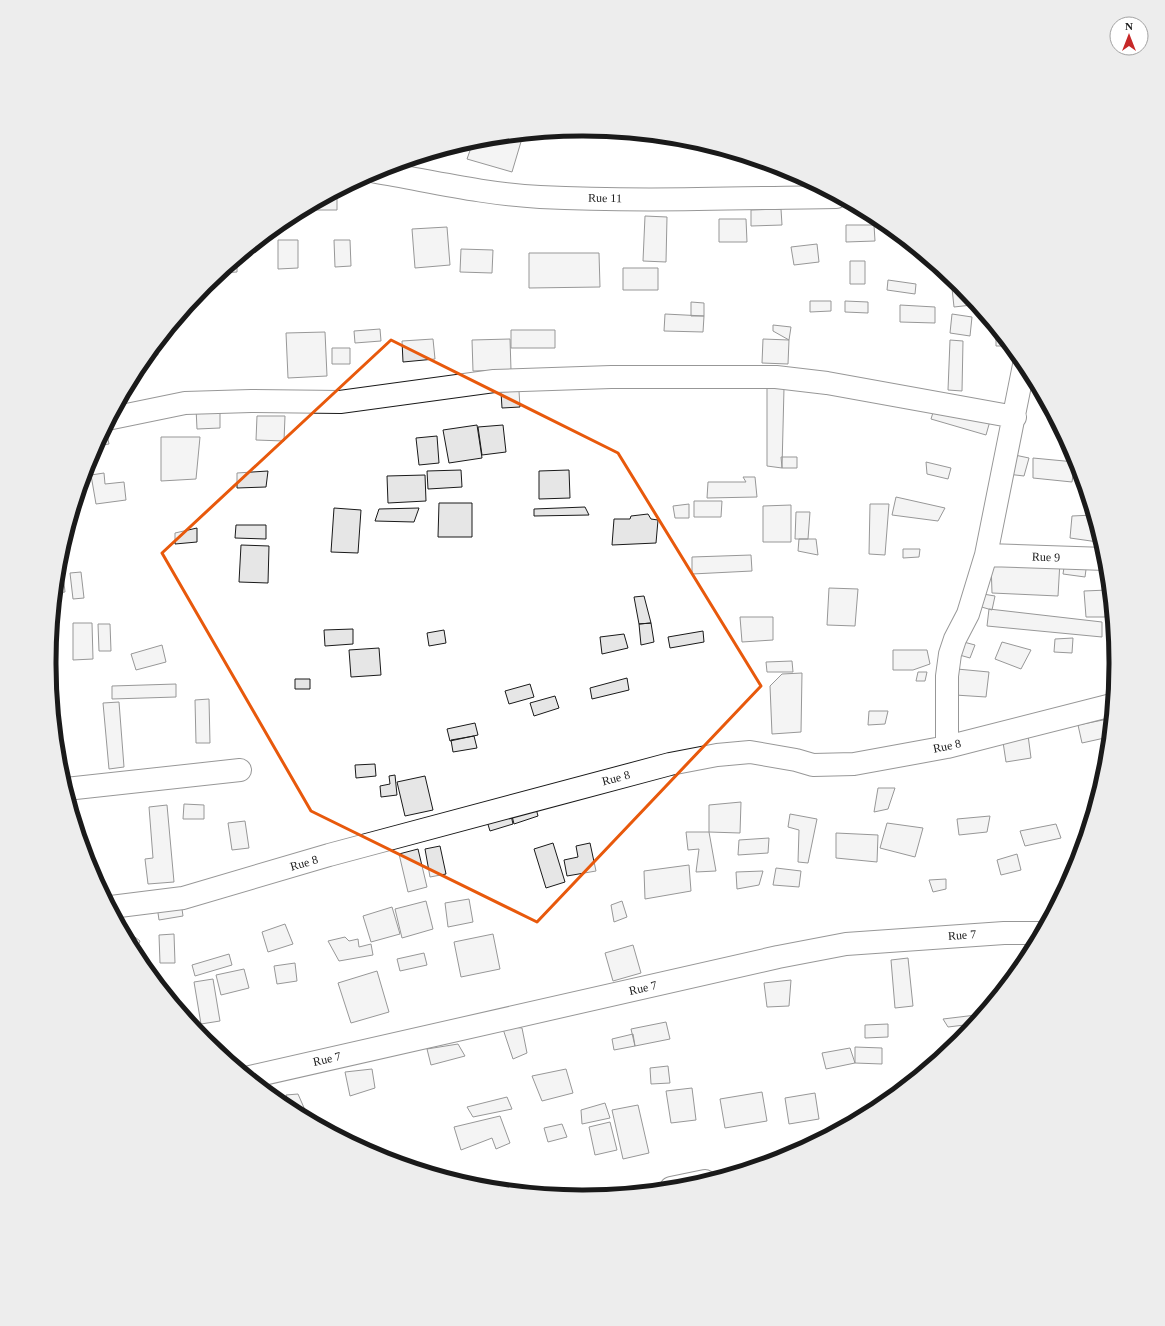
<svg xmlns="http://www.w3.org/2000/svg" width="1165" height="1326" viewBox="0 0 1165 1326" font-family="'Times New Roman',serif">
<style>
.building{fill:#e6e6e6;stroke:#1a1a1a}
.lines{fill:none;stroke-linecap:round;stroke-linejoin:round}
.street-casing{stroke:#1a1a1a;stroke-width:24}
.street{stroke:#fff;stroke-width:22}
.marked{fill:none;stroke:#e8590c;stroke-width:3;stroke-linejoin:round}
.labels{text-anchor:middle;stroke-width:3;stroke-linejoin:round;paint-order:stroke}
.street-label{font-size:12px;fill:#1a1a1a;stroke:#fff}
.rim{fill:none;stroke:#1a1a1a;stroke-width:5}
</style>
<rect width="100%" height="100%" fill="#fff"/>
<!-- building -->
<path class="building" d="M523 135 512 172 467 159 473 142Z
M337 192V210H313V205Z
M781 209 782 225 751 226V210Z
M645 216 667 217 666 262 643 261Z
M719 219H746L747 242H719Z
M846 225H874L875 241 846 242Z
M447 227 450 265 415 268 412 229Z
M278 240H298V268L278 269Z
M334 240H350L351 266 335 267Z
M817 244 819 262 794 265 791 247Z
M461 249 493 250 492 273 460 272Z
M529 253H599L600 287 529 288Z
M237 260V272L221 273Z
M850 261H865V284H850Z
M623 268H658V290H623Z
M951 279 971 300 972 305 954 307Z
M888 280 916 284 915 294 887 290Z
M204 287 205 297 195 298Z
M810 301H831V311L810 312Z
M845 301 868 302V313L845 312Z
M691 302 704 303V316H691Z
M900 305 935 307V323L900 322Z
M665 314 704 316 703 332 664 331Z
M952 314 972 317 970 336 950 333Z
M773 325 791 327 789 340 773 331Z
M380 329 381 341 355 343 354 331Z
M511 330H555V348H511Z
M996 330 1009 346H996Z
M325 332 327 376 288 378 286 333Z
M433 339 435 359 403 362 402 341Z
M510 339 511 370 473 371 472 340Z
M763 339 789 340 788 364 762 363Z
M950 340 963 341 962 391 948 390Z
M157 344 158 355H148Z
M332 348H350V364H332Z
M767 388H784L782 468 767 466Z
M519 391 520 407 502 408 501 392Z
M935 406 990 421 986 435 931 419Z
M196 408H220V428L197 429Z
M257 416H285L284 441 256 440Z
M477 425 482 458 449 463 443 430Z
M503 425 506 452 482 455 478 427Z
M102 435H107L109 444 96 446Z
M437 436 439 463 419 465 416 438Z
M161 437H200L196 479 161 481Z
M1010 454 1029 458 1024 476 1007 474Z
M781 457H797V468H782Z
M1033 458 1075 462 1072 482 1033 478Z
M926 462 951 468 948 479 927 474Z
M461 470 462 487 428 489 427 471Z
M569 470 570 498 539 499V471Z
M268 471 266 487 237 488V473Z
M104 473 105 484 124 482 126 500 96 504 91 475Z
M425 475 426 501 388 503 387 476Z
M743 477H755L757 497 707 498 708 482H746Z
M896 497 945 508 938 521 892 515Z
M694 501H722L721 517H694Z
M439 503H472V537H438Z
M689 504V518H675L673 506Z
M870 504H889L885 555 869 554Z
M791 505V542H763V506Z
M585 507 589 515 534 516V509Z
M334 508 361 510 358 553 331 552Z
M419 508 414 522 375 521 379 509Z
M796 512H810L808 539H795Z
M648 514 651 519 658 520 656 543 612 545 614 519H630L631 516Z
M1093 515 1097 530 1098 542 1070 538 1072 516Z
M236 525H266V539L235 538Z
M197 528V542L175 544V533Z
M799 539H816L818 555 798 551Z
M241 545 269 546 268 583 239 582Z
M903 549H920L919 557 903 558Z
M61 555 65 592 56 593 59 559Z
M751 555 752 571 692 574V557Z
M1060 561 1058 596 992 593 991 562Z
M1065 561 1087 562 1085 577 1063 574Z
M81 572 84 598 73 599 70 573Z
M829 588 858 589 855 626 827 625Z
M1108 590 1105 617H1086L1084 591Z
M983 594 995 596 992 610 978 606Z
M644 596 651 623 639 624 634 597Z
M989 609 1102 622V637L987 626Z
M740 617H773V640L742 642Z
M73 623H92L93 659 73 660Z
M651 623 654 642 641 645 639 624Z
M98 624H110L111 651H99Z
M353 629V644L325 646 324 630Z
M444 630 446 643 429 646 427 633Z
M703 631 704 642 670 648 668 637Z
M624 634 628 648 602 654 600 637Z
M1073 638 1072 653 1054 652 1055 639Z
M960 641 975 645 970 658 956 654Z
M1002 642 1031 650 1021 669 995 659Z
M162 645 166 662 136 670 131 654Z
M1108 645H1114L1116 668H1108Z
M379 648 381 675 351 677 349 650Z
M893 650H927L930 664 913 670H893Z
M792 661 793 672H767L766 662Z
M957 669 989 672 986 697 955 695Z
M918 672H927L925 681H916Z
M802 673 801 732 772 734 770 686 782 674Z
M627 678 629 690 592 699 590 688Z
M295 679H310V689H295Z
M176 684V697L112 699V686Z
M530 684 534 697 509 704 505 691Z
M555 696 559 708 534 716 530 703Z
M209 699 210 743H196L195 700Z
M119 702 124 767 109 769 103 703Z
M869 711H888L885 724 868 725Z
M1108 719 1109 737 1082 743 1078 725Z
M475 723 478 735 450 741 447 729Z
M1028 735 1031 758 1006 762 1003 742Z
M474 736 477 748 453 752 451 740Z
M375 764 376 776 356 778 355 765Z
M395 775 397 795 381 797 380 786 390 784 389 776Z
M425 776 433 810 405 816 397 782Z
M878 788H895L888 809 874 812Z
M534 801 538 816 514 824 510 808Z
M741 802 740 833 709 832V805Z
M184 804 204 805V819H183Z
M167 805 174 882 148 884 145 859 153 858 149 807Z
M510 811 513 824 490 831 486 818Z
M790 814 817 819 808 863 798 862 799 830 788 827Z
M990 816 987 832 959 835 957 819Z
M245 821 249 848 232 850 228 823Z
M887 823 923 828 915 857 880 848Z
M1056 824 1061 838 1025 846 1020 831Z
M686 832H709L716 871 696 872 699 849 688 850Z
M836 833 878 835 877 862 836 858Z
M769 838 768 853 738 855 739 840Z
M553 843 565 882 546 888 534 849Z
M590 843 596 871 567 876 564 860 578 857 576 846Z
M440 846 446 874 430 877 425 849Z
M418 849 427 887 408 892 399 854Z
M1017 854 1021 870 1001 875 997 860Z
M689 865 691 891 645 899 644 871Z
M776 868 801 871 799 887 773 885Z
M763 871 759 885 737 889 736 872Z
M946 879V889L933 892 929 880Z
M469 899 473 922 448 927 445 903Z
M426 901 433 929 402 938 395 909Z
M622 901 627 917 614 922 611 905Z
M181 902 183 916 159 920 157 906Z
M392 907 400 934 371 942 363 916Z
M285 924 293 944 268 952 262 932Z
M131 934 140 941 135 953 127 937Z
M174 934 175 963H160L159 935Z
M493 934 500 969 461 977 454 942Z
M345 937 349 941 358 939 359 947 371 944 373 955 339 961 328 941Z
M633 945 641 973 613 981 605 953Z
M424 953 427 965 400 971 397 959Z
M229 954 232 965 195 976 192 965Z
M908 958 913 1006 895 1008 891 960Z
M295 963 297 981 277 984 274 966Z
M244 969 249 988 221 995 216 975Z
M377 971 389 1012 351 1023 338 983Z
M213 979 220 1021 201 1024 194 982Z
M791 980 789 1006 767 1007 764 983Z
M976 1015V1020L973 1024 948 1027 943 1019Z
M666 1022 670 1039 635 1046 631 1029Z
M888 1024V1037L865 1038V1025Z
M502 1026 522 1028 527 1053 513 1059Z
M633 1034 635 1046 614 1050 612 1039Z
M458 1044 465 1056 431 1065 427 1049Z
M855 1047 882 1048V1064L855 1063Z
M850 1048 855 1063 826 1069 822 1053Z
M668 1066 670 1083 651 1084 650 1068Z
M372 1069 375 1088 350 1096 345 1072Z
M566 1069 573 1093 542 1101 532 1076Z
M692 1088 696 1120 671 1123 666 1091Z
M762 1092 767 1121 725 1128 720 1099Z
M815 1093 819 1119 789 1124 785 1098Z
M298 1094 305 1110 299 1114 290 1109 286 1095Z
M507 1097 512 1109 473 1117 467 1107Z
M605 1103 610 1118 582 1124 581 1110Z
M638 1105 649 1153 623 1159 612 1110Z
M500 1116 510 1143 496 1149 492 1138 461 1150 454 1127Z
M610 1122 617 1150 595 1155 589 1127Z
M562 1124 567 1137 548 1142 544 1128Z"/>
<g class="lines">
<defs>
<path id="street" d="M376 172C430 181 484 194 540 197 638 202 738 198 836 197
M112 418 185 403 251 401 340 402 494 381 611 377H776L827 383 1015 417
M986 555 1106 559
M947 747V676L950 654 955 639 968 614 986 555 1024 365
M66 789 240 770
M111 907 183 898 329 855 670 764 717 755 750 752 796 760 813 765 854 764 947 747 1112 705
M250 1077 778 957 846 944 1004 933H1040
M671 1188 705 1181"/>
</defs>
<!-- street casing -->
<use href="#street" class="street-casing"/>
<!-- street -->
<use href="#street" class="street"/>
</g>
<!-- marked area -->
<path d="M0 0H1165V1326H0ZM391 340 618 453 761 686 537 922 311 811 162 553Z" fill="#fff" fill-opacity=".55" fill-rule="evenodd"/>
<path class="marked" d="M391 340 618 453 761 686 537 922 311 811 162 553Z"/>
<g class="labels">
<!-- street labels -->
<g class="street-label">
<text transform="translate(605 198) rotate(1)" y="4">Rue 11</text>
<text transform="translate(1046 557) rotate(2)" y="4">Rue 9</text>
<text transform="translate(947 746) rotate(-12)" y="4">Rue 8</text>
<text transform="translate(616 778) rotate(-15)" y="4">Rue 8</text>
<text transform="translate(304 863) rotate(-16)" y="4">Rue 8</text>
<text transform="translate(962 935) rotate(-4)" y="4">Rue 7</text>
<text transform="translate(643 988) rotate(-13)" y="4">Rue 7</text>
<text transform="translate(327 1059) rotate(-13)" y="4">Rue 7</text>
</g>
</g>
<!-- crop -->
<path d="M0 0H1165V1326H0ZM582 136H583A526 526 0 0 1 1109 662V664A526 526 0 0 1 583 1190H582A526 526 0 0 1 56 664V662A526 526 0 0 1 582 136Z" fill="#ededed" fill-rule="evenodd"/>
<path class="rim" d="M582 136H583A526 526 0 0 1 1109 662V664A526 526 0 0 1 583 1190H582A526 526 0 0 1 56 664V662A526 526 0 0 1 582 136Z"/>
<!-- north arrow -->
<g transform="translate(1129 36)"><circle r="19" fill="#ffffff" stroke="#a3a3a3"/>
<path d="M0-3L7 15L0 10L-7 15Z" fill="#c62828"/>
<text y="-6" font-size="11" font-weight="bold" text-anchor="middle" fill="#1a1a1a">N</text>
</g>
</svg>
